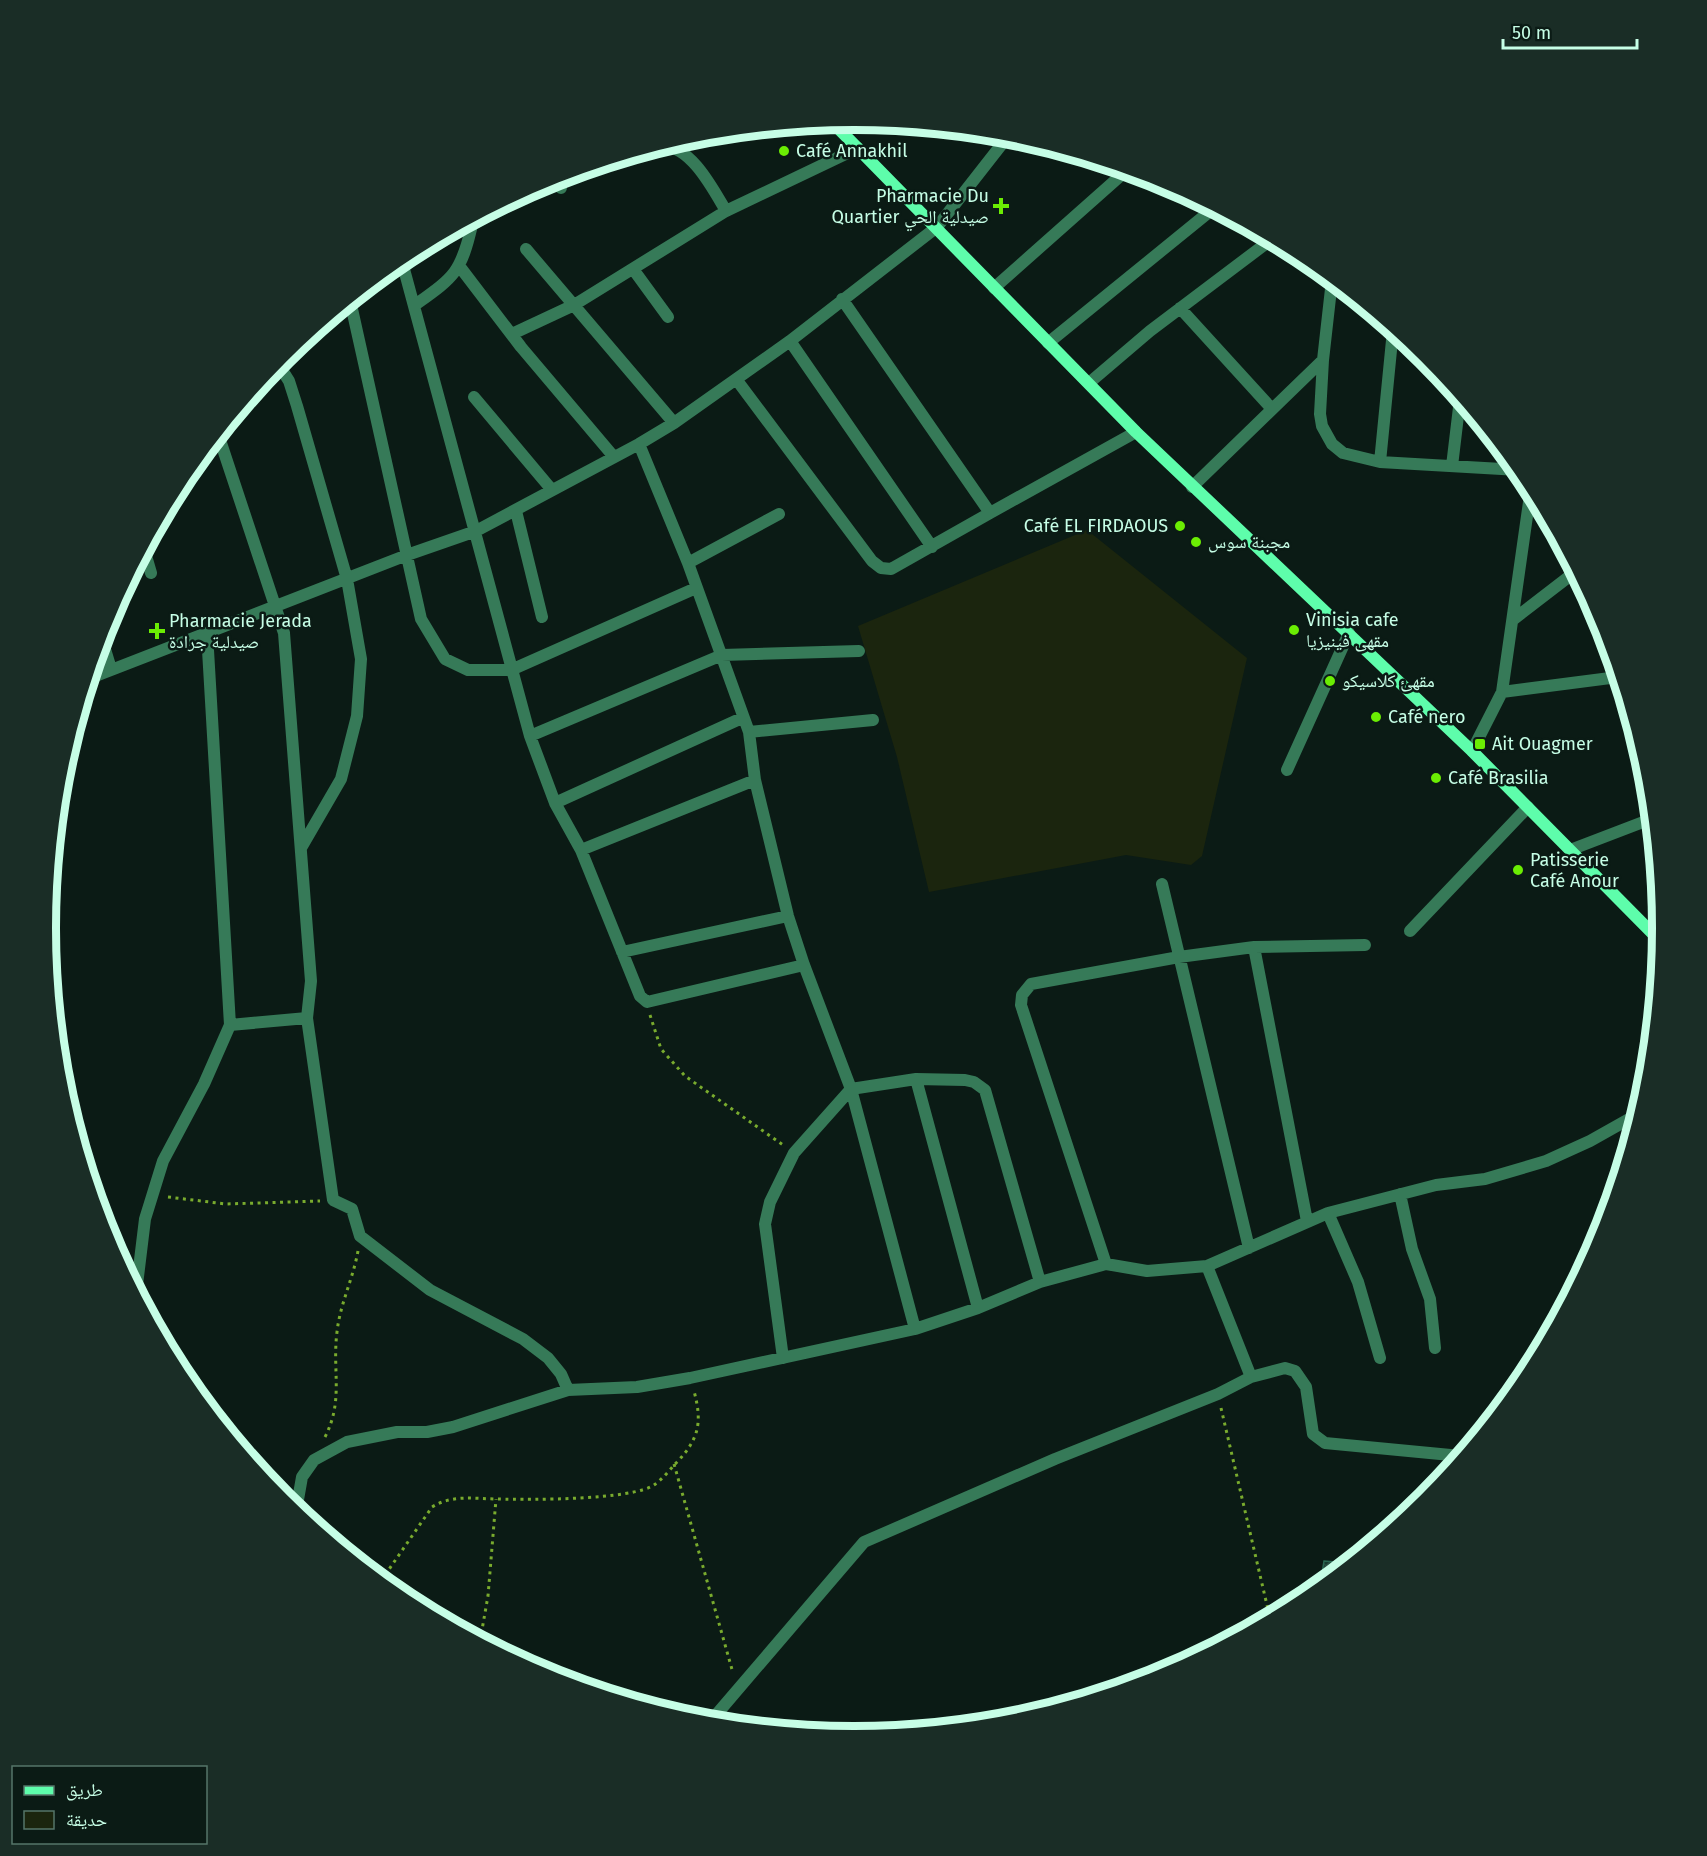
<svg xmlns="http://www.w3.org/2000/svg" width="1707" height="1856" viewBox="0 0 1707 1856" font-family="'Fira Sans','Noto Naskh Arabic',sans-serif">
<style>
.green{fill:#1b250e}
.building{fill:url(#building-cross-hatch);stroke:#2a6852;stroke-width:1.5}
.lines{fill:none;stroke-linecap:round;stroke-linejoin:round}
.path{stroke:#79ab2e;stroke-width:3;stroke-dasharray:3 4.5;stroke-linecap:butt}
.minor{stroke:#367a58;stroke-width:12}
.secondary{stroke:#5efdab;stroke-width:12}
.poi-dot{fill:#6bed03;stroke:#0b1b15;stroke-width:2}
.labels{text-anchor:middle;stroke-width:5;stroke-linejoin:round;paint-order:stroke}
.poi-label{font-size:18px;fill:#c6fee6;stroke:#0b1b15;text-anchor:start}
.rim{fill:none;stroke:#c6fee6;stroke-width:8}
</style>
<defs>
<pattern id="building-cross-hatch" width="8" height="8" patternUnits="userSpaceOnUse" patternTransform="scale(1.5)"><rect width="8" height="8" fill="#173c2f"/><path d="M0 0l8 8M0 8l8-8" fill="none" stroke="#2c5043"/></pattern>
</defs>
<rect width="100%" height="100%" fill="#0b1b15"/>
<!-- green -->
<path class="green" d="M1087 530 1247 658 1202 856 1191 865 1126 855 929 892 897 757 858 626Z"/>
<!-- building -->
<path class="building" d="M1324 1561 1348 1563 1320 1586Z"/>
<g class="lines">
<!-- path -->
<path class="path" d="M650 1015 661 1049 685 1076 783 1145
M168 1197 226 1204 320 1201
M1221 1408 1270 1618
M325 1437C344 1400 332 1371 337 1332 340 1304 353 1279 358 1251
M674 1464 733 1673
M381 1581 432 1507C453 1494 474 1499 499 1499 529 1500 632 1500 654 1485 663 1479 670 1469 677 1462 700 1438 702 1421 694 1391
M480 1641 488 1596 496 1499"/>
<!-- minor -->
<path class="minor" d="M661 146C690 144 713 189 726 211
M552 179 561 188
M526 249 674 423
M401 258 530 736 555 803 581 850 640 996 647 1002 804 965
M460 267 521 347 614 457
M633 269 668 317
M1332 280 1323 360 1320 414 1322 426 1332 444 1343 453 1380 462 1519 470
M994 288 1127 170
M350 300 421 619 445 659 468 670H511L696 588
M415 305C454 277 461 273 472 225
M1180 308 1272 409
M512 334 574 305 726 211 858 148
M790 341 932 547
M1048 343 1214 208
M277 362 289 381 297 406 347 579 361 659 357 716 341 779 301 848
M736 379 872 561 881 568 891 569 990 513 842 299
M1089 383 1150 331 1272 239
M474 397 552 490
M218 434 284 633 311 981 307 1018
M639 444 688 563 749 732 755 780 788 916 804 965 851 1089 915 1329
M1380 462 1393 330
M1452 466 1460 399
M1192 487 1323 360
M516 511 542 617
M990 513 1136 432
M144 549 151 573
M688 563 779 514
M1514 619 1575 572
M207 633 230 1025
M101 636 111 669
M88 679 407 555 476 531 639 444 674 423 790 341 937 227 1009 135
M1502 692 1618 677
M749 732 873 720
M530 736 722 655 859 651
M1472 751 1502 692 1531 488
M1287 770 1349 633
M555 803 742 718
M581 850 755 780
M1570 850 1651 819
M1162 884 1249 1248
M1410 931 1528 807
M1254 947 1307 1221
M622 952 788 916
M916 1079 978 1308
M1400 1194 1412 1249 1430 1299 1435 1348
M1328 1213 1358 1282 1380 1358
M1106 1264 1021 1005 1022 995 1031 984 1179 957 1254 947 1365 945
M1207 1266 1251 1377
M136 1293 145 1219 163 1161 204 1084 230 1025 307 1018 333 1200 352 1209 360 1236 430 1290 523 1339 548 1358 561 1374 568 1390
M783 1358 765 1224 770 1202 794 1153 851 1089 916 1079 965 1080 974 1082 985 1090 1040 1282
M296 1511 302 1477 314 1460 347 1442 397 1432H427L453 1427 568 1390 637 1387 690 1378 915 1329 978 1308 1040 1282 1106 1264 1147 1271 1207 1266 1328 1213 1436 1185 1485 1179 1546 1161 1590 1141 1638 1114
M710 1722 864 1542 1055 1459 1218 1394 1251 1377 1285 1368 1295 1371 1306 1387 1313 1434 1325 1443 1461 1456"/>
<!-- secondary -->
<path class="secondary" d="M832 122 1136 432 1472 751 1661 942"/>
</g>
<!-- markers -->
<g class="poi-dot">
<circle cx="784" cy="151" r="6"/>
<path d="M998 197h6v6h6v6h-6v6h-6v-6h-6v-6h6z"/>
<circle cx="1180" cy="526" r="6"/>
<circle cx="1196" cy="542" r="6"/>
<circle cx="1294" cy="630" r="6"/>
<path d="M154 622h6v6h6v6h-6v6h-6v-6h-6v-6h6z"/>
<circle cx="1330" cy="681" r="6"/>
<circle cx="1376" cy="717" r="6"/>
<rect x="1474" y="738" width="12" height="12" rx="3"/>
<circle cx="1436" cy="778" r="6"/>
<circle cx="1518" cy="870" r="6"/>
</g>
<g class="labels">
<!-- poi labels -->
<g class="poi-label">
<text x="796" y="157">Café Annakhil</text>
<text x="989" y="202" text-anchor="end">Pharmacie Du<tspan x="989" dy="21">Quartier صيدلية الحي</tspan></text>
<text x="1168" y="532" text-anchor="end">Café EL FIRDAOUS</text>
<text x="1208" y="548">مجبنة سوس</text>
<text x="1306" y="626">Vinisia cafe<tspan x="1306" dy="21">مقهى فينيزيا</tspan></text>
<text x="169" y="627">Pharmacie Jerada<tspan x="169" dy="21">صيدلية جرادة</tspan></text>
<text x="1342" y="687">مقهئ كلاسيكو</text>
<text x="1388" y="723">Café nero</text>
<text x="1492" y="750">Ait Ouagmer</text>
<text x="1448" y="784">Café Brasilia</text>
<text x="1530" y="866">Patisserie<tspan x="1530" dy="21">Café Anour</tspan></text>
</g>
</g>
<!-- crop -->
<path d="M0 0H1707V1856H0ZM56 928a798 798 0 1 1 1596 0a798 798 0 1 1-1596 0Z" fill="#1a2d26" fill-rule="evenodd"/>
<path class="rim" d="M56 928a798 798 0 1 1 1596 0a798 798 0 1 1-1596 0Z"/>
<!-- legend -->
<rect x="12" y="1766" width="195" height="78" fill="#0b1b15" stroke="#567669" stroke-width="1.5"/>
<rect x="24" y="1786" width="30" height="9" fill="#5efdab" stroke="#567669" stroke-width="1.5"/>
<text x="66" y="1796" font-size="18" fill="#c6fee6">طريق</text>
<rect x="24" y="1811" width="30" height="18" fill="#1b250e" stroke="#567669" stroke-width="1.5"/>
<text x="66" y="1826" font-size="18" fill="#c6fee6">حديقة</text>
<!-- scale -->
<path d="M1503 39v9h134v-9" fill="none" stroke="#c6fee6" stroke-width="3"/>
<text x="1512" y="39" font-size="18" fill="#c6fee6" stroke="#0b1b15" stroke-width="4.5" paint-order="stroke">50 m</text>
</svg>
